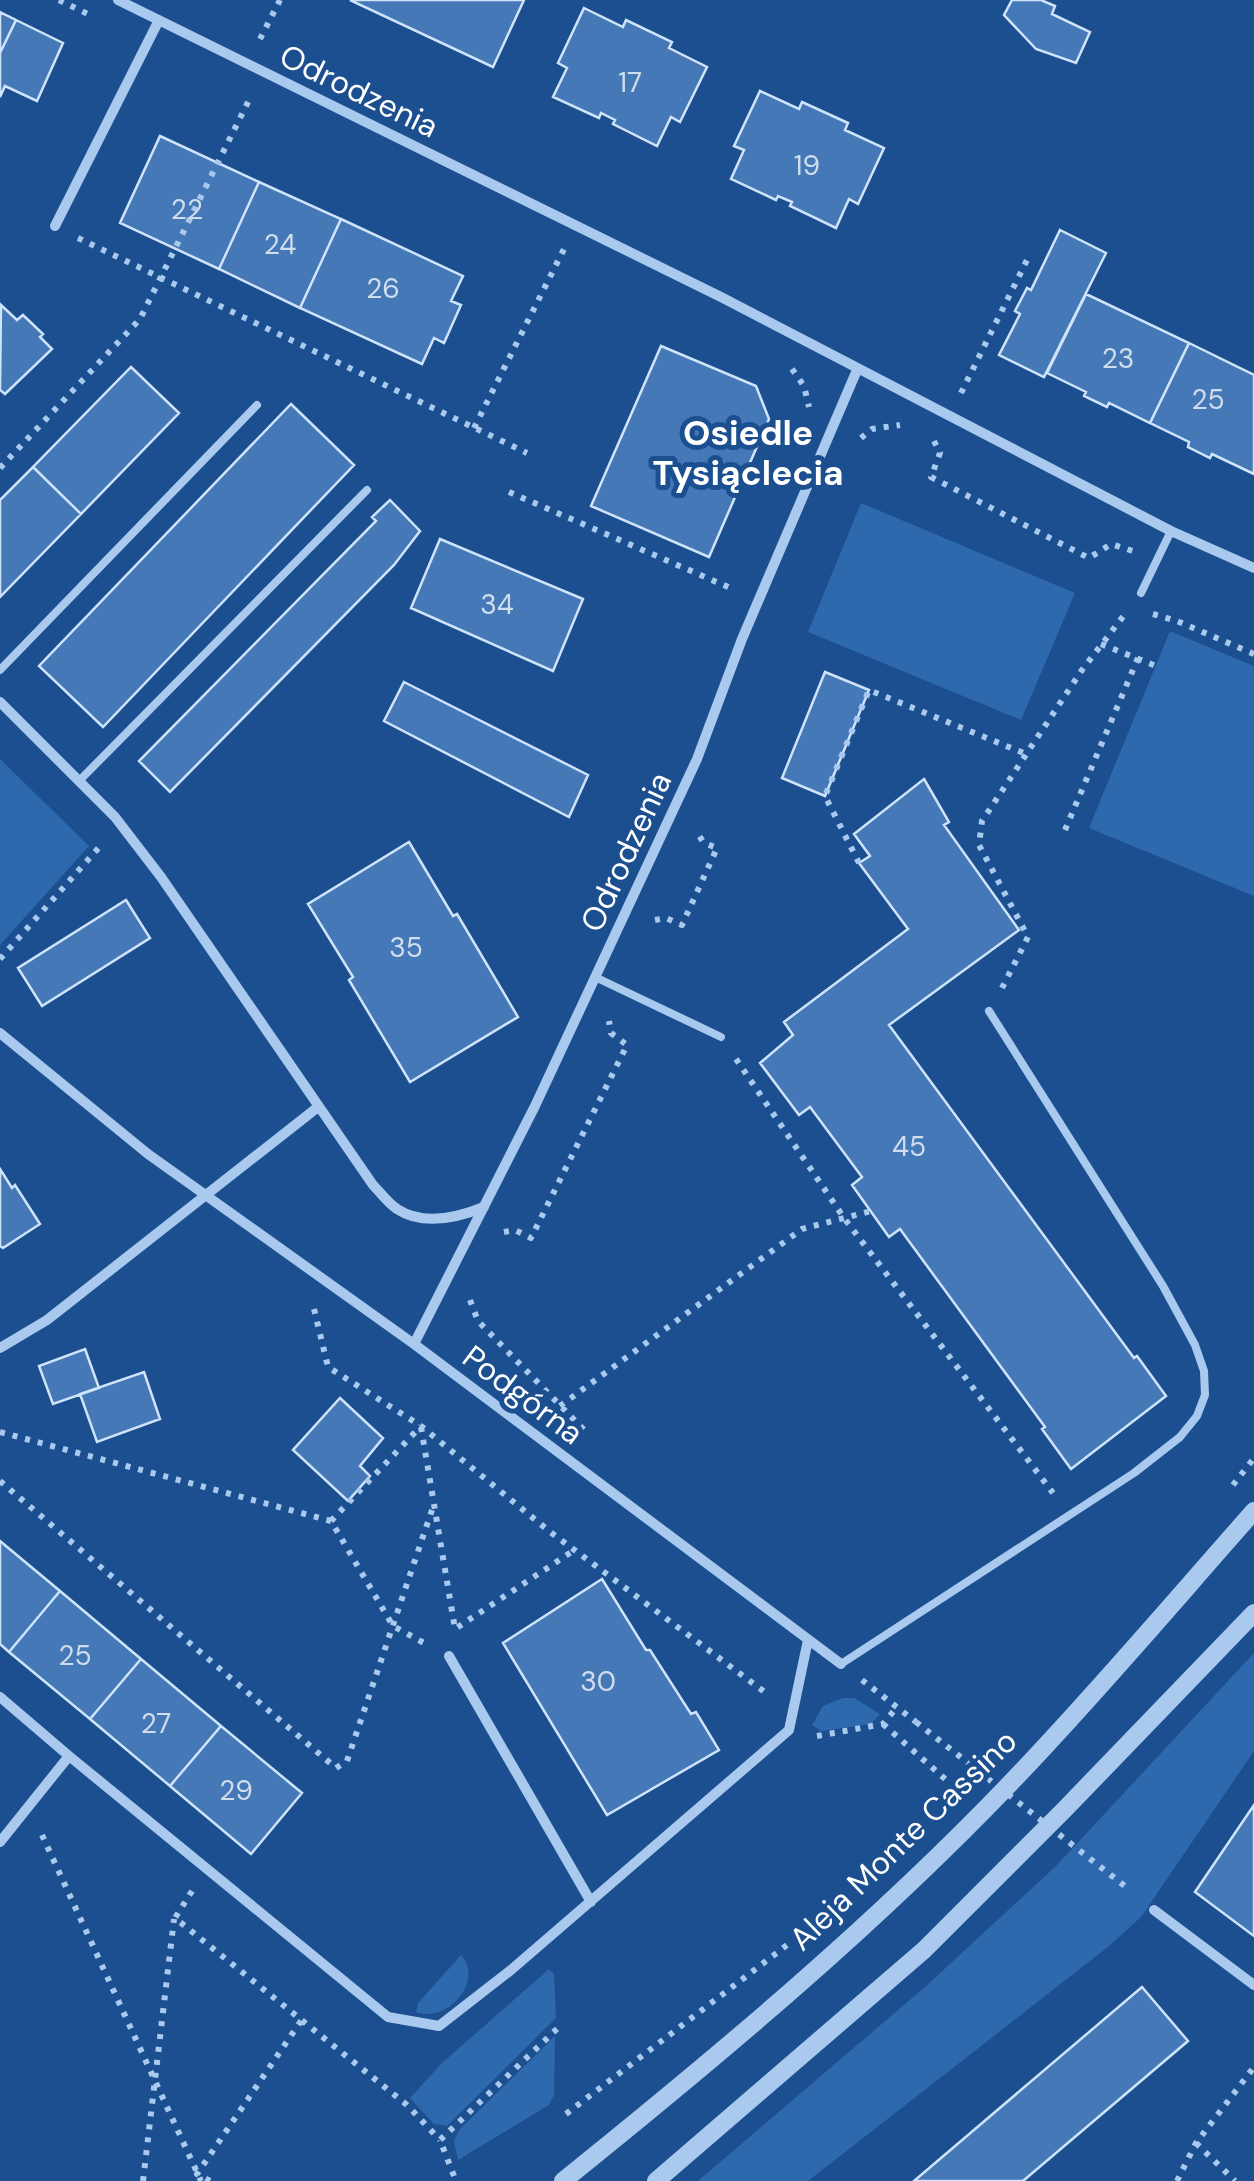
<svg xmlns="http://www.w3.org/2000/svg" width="1254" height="2181" viewBox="0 0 1254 2181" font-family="'DM Sans',sans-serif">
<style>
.green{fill:#2e69ad}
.building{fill:#4478b7;stroke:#cfe3fa;stroke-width:2.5}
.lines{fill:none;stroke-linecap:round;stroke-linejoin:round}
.path{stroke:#a9c9ee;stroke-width:6;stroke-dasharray:5 8;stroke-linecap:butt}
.service{stroke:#a9c9ee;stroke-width:8}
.minor{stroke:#a9c9ee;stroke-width:10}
.tertiary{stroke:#a9c9ee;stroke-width:18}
.path-bridge{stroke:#a9c9ee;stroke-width:6;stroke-dasharray:5 8;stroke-linecap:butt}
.labels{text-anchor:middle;stroke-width:10;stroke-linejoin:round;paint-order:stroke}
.number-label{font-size:28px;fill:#d0dded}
.street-label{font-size:32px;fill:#fff;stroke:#1b4f8f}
.neighbourhood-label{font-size:35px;font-weight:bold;fill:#fff;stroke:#1b4f8f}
</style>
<rect width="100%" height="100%" fill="#1b4f8f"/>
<!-- green -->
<path class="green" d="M861 503 1075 593 1021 720 808 632Z
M1170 631 1254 666V896L1089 828Z
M0 759 89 846 0 945Z
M1254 1653V1751L1141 1917 1108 1947 808 2181H698L925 1987 1056 1866Z
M843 1698H854L880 1714 871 1724 821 1731 812 1725 823 1706Z
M461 1955C485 1982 446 2024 416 2012L418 2003Z
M549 1969 554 1974 556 2018 447 2126 434 2124 410 2098 442 2063Z
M555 2036 554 2095 549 2105 458 2160 454 2141 459 2130Z"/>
<!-- building -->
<path class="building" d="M350 0H524L493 67Z
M1012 0H1041L1055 6 1052 14 1090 32 1076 63 1036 49 1004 15Z
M584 8 623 27 626 20 672 42 669 48 707 67 680 122 671 117 657 146 613 124 615 120 601 113 599 118 553 97 567 68 558 63Z
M0 12 16 20 0 53Z
M16 20 63 43 37 101 5 86 0 97V53Z
M760 91 799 109 802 102 848 123 845 130 884 148 858 204 849 199 836 228 790 206 792 202 778 196 776 200 731 179 744 150 734 146Z
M160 136 259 182 219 269 120 223Z
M259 182 341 219 300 308 219 269Z
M341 219 463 276 451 301 461 305 444 343 434 338 422 364 300 308Z
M1060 230 1106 253 1044 377 999 355 1020 314 1015 311 1027 288 1031 290Z
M1086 294 1189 343 1150 423 1109 403 1107 407 1084 396 1086 392 1047 373Z
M1 305 17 320 23 315 43 334 40 337 52 349 5 394 0 390Z
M1189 343 1254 375V474L1212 454 1210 458 1188 447 1189 442 1150 423Z
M661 346 756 386 769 419 709 557 591 506Z
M131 367 179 413 81 514 33 467Z
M291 404 354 465 103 727 39 666Z
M33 467 81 514 0 597V500Z
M390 500 420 531 394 565 170 792 139 761 376 521 372 517Z
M440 539 583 599 553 671 411 608Z
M825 672 869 690 825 796 782 778Z
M404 682 588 775 569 817 384 721Z
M924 779 949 822 944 825 1019 930 889 1025 1134 1358 1137 1356 1166 1396 1071 1469 1042 1429 1045 1427 900 1229 889 1237 852 1185 862 1177 810 1107 799 1115 760 1063 793 1035 784 1022 908 929 859 863 870 856 854 834Z
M409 842 453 916 457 914 518 1017 410 1082 349 980 353 977 308 904Z
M126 900 150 938 42 1006 18 968Z
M0 1169 12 1188 15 1185 40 1224 3 1248 0 1246Z
M85 1349 99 1388 53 1404 39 1366Z
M144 1372 160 1419 97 1442 80 1394Z
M340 1398 383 1438 360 1466 370 1476 348 1501 293 1450Z
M0 1541 60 1591 9 1652 0 1644Z
M602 1579 646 1650H650L691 1714 696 1712 719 1750 607 1815 503 1643Z
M60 1591 141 1659 90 1719 9 1652Z
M141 1659 221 1726 170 1786 90 1719Z
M221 1726 302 1793 251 1854 170 1786Z
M1254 1805V1936L1195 1892Z
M1142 1987 1188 2041 1023 2181H914Z"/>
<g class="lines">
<!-- path -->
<path class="path" d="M59 0 94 17
M260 39 280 0
M78 238 527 453
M792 369 804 386 809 407
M961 393 1029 256
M474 428 564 249
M861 438 872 429 900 425
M934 441 940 453 931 477 1089 558 1111 544 1133 551
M0 468 140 319 251 96
M509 492 735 590
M1153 614 1177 621 1254 654
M1101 644 1156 666
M1065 830 1138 658
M859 863 825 796 869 690 1026 754
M655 920 666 918 682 925 717 848 704 843 695 830
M0 959 102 844
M1002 988 1028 937 979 845 982 821 1082 670 1125 614
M736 1059 844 1218 1053 1493
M504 1232 515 1230 531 1238 627 1045 611 1033 609 1021
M470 1300 478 1321 586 1432
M314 1309 328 1367 421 1426 549 1531 766 1693
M560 1406 802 1229 871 1211
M421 1427 455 1629 576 1549
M0 1432 331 1521 393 1626 424 1643
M0 1481 336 1768 347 1761 434 1504
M1233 1485 1254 1458
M331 1521 421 1426
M862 1680 916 1722
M883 1724 961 1793
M817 1736 883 1724 897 1707
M42 1835 201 2181
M192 1891 175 1918 407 2105 440 2140
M566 2114 791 1942
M1196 2143 1235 2181
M454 2176 440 2140 560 2026
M143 2181 174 1919
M210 2181 197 2174 303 2018
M1177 2181 1196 2143 1254 2067"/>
<!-- service -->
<path class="service" d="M1141 593 1171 531
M0 670 257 405
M79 781 367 490
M595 977 721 1037
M841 1664 1134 1473 1180 1437 1197 1416 1205 1395 1204 1371 1195 1345 1163 1286 989 1011"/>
<!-- minor -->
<path class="minor" d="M118 0 723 298 1171 531 1254 568
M55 226 159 20
M0 702 115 817 161 877 373 1185C380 1192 388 1203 397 1209 423 1226 457 1218 484 1207
M0 1033 148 1154 414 1344 841 1664
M414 1344 535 1106 697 759 742 639 857 370
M0 1348 47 1320 318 1107
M449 1656 591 1902
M0 1697 69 1756 0 1842
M69 1756 388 2017 439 2026 511 1970 789 1730 808 1640
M1154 1910 1254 1985"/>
<!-- tertiary -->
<path class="tertiary" d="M563 2181C722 2053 881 1920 1021 1772 1101 1688 1177 1598 1254 1511
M656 2181 924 1950 1065 1809 1254 1613"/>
<!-- path-bridge -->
<path class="path-bridge" d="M916 1722 1126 1887"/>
</g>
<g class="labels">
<!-- number labels -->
<g class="number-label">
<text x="630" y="92">17</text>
<text x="807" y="175">19</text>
<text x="187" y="219">22</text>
<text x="280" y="254">24</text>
<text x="383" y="298">26</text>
<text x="1118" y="368">23</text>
<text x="1208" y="409">25</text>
<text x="497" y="614">34</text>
<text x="406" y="957">35</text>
<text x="909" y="1156">45</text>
<text x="75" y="1665">25</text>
<text x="598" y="1691">30</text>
<text x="156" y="1733">27</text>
<text x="236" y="1800">29</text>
</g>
<!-- street labels -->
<g class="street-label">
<text transform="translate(359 91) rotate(26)" y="11">Odrodzenia</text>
<text transform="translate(626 852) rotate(-65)" y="11">Odrodzenia</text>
<text transform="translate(523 1395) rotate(37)" y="11">Podgórna</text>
<text transform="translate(903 1840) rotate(-44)" y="11">Aleja Monte Cassino</text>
</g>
<!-- neighbourhood labels -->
<g class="neighbourhood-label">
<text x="748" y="445">Osiedle<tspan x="748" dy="40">Tysiąclecia</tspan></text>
</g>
</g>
</svg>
